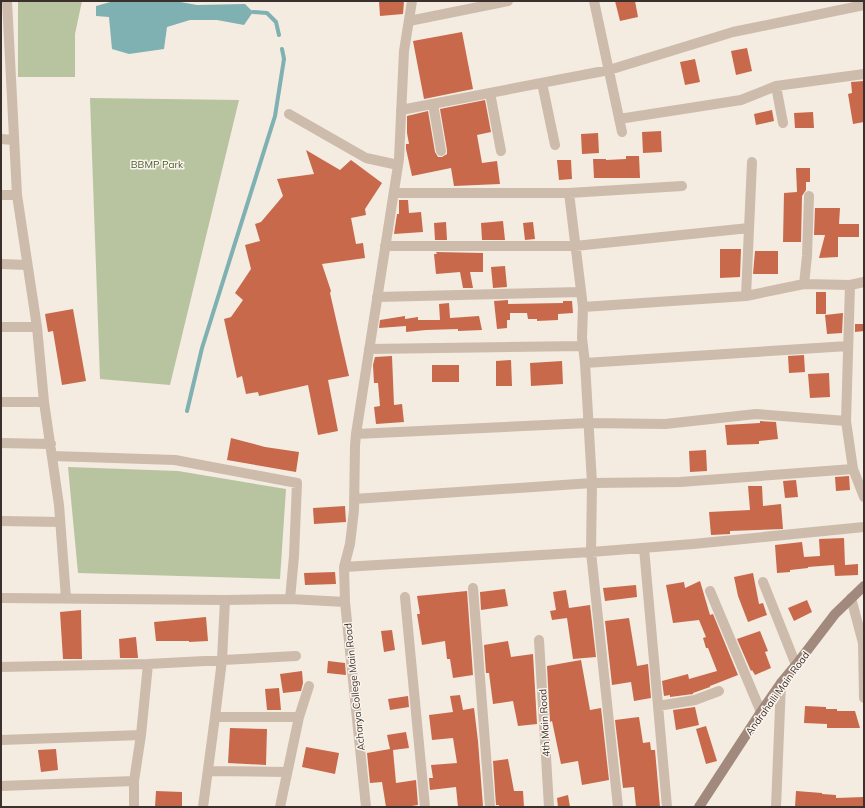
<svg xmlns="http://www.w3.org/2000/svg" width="865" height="808" viewBox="0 0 865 808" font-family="Mulish,sans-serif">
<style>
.green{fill:#b8c4a0}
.water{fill:#7fb0b2}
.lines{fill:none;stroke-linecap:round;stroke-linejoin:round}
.stream{stroke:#7fb0b2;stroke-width:4}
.building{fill:#c8694b}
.street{stroke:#cdbbac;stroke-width:10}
.secondary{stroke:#a18a7d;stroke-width:10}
.labels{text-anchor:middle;stroke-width:3;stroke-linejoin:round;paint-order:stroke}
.park-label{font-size:10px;fill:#4a5a2e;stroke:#fbf5ee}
.street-label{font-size:10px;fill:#3b302b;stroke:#fbf5ee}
</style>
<rect width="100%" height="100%" fill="#f4ebe1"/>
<!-- green -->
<path class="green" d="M18 1H82L75 34V77H18Z
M90 98 239 100 170 385 100 379Z
M68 467 178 471 286 489 280 579 78 573Z"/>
<!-- water -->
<path class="water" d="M114 1H175L197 5 245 4 253 12 244 25 217 20H190L167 27 164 49 129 54 112 49 109 17 96 16V6Z"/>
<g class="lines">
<!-- stream -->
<path class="stream" d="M253 12 267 13 276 22 279 35
M187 411 202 348 275 116 284 59 282 49"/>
</g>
<!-- building -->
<path class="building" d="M379 1H404L403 14 380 16Z
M615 1H635L638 17 620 21Z
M462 32 473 89 424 99 413 41Z
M747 48 752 71 736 75 731 51Z
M695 59 700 82 685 85 680 62Z
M864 81V122L853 124 848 94 852 93 851 82Z
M485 100 491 132 477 135 482 163 497 161 500 184 454 186 451 168 412 176 406 149V144H409L407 133V116L428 111 435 152 438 157H442L447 154V150L440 109Z
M772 110 774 121 756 125 754 114Z
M813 112 814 128H795L794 113Z
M661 131 662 152 643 153 642 132Z
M598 133 599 153 582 154 581 134Z
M306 150 340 170 351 160 382 183 365 209 366 215 351 218 356 244 363 243 365 258 322 264 331 291 330 293 349 376 328 380 338 431 318 435 308 385 259 396 258 392 246 394 242 376 237 378 224 319 231 317 243 300 235 293 251 269 245 245 260 241 255 224 261 222 283 196 277 179 314 174Z
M626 156H639L640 178H594L593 159H606V160L626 159Z
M557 160H571L572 179 559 180Z
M796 168H810V182H806V190L802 196 801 242H783L784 193 797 192Z
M399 200H408L409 213 421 212 423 232 394 234 397 214H399Z
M815 208H840L839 224H859V237H838V257L819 258 825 235H814Z
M503 221 505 240H482L481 223Z
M446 222 447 240H435L434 223Z
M533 222 535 239 525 240 523 223Z
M720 249H741L740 277 720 278Z
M755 251H778V274H753Z
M436 252 483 253V272H470L473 288H463L460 272 436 274 434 254H437Z
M505 266 507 287 493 288 491 267Z
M816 292H826V314H816Z
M508 300V304L563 303V301H572L573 313 558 314V320L537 321V319H528L527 313H510V320H507V328L497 329 494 301Z
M449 303 450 318 479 316 482 330 458 331V329L426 330 406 332V326L379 328 380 320 405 316V319L418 317V320H440L439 304Z
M73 309 86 381 62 385 53 331 48 332 45 314Z
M843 313 842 333 827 334 825 315Z
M855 324H864V331L855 332Z
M804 355 805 372 789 373 788 356Z
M392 356 394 405 402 404 404 422 376 424 374 407 380 406 378 383H374L373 365 375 357Z
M511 360 512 386H496V361Z
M562 361 563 384 531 386 530 363Z
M432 365H459V382H432Z
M829 373 830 397 810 398 808 374Z
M760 421 776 422 778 439 759 441V444L727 445 725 425 760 423Z
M231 438 265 447 299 452 296 472 227 460Z
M706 450 707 471 690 472 689 451Z
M849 476 850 490 836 491 835 477Z
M796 480 798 497 785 498 783 481Z
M748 486H762L763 506 781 504 783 529 730 531V534L711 535 709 512 750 510Z
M345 506 346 522 314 524 313 508Z
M844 538 845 565 858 564V575L835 576 834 565 808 567V568L790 570V572L777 573 775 545 802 542 804 557 820 556 819 539Z
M335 572 336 584 305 585 304 573Z
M753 573 759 604 763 603 767 615 748 622 738 596 734 577Z
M700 581 710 615 713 614 738 675 710 686V687L693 693V694L670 697V695L664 696 662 681 688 674 689 679 717 671 708 648H706L703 638 706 637 699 620 673 623 666 585 684 582 685 588Z
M636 585 637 597 605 601 603 588Z
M505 589 508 606 481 610 480 592Z
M566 590 569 608 590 605 596 657 573 659 567 618 552 620 550 611 556 610 553 592Z
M467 591 473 675 453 678 450 659H447L445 641 422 645 417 614H420L417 596Z
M807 600 812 612 794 621 788 608Z
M81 610 82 659H63L60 612Z
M206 617 208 641 189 642V641H156L154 622Z
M629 618 637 666 648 664 651 698 634 701 631 682 612 685 605 621Z
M392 630 395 650 384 652 381 631Z
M760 631 768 651 765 652 771 668 755 675 752 670 751 671 737 639Z
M136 637 138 658H120L119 639Z
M508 641 511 657 533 654 537 724 518 726 513 701 493 704 489 673H486L484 645Z
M581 660 590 710 601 708 609 780 582 785 578 761 561 764 552 721 550 722 547 666Z
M328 661 345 663 346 675 327 673Z
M302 671 303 683 301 691 283 693 280 674Z
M279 688 281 710H267L265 689Z
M460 695 463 710 474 708 478 741 483 806 458 807 456 787 430 790 429 778H433L431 765 457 763 453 738 432 740 429 715 453 712 450 696Z
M408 696 409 707 390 710 388 699Z
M805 706 826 707V709H837V711H855L860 728H827V724L804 723Z
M695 707 699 725 676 730 673 710Z
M639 717 643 743 650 742 651 750H655L660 807H636L634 787 623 788 615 720Z
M706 726 717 761 706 764 696 729Z
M230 728 267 729 266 765 228 763Z
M406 732 409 748 393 750 396 783 416 780 418 805 405 807H386L382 782 370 783 367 753 390 749 387 735Z
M306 747 339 753 335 774 302 767Z
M56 749 58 770 41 772 38 750Z
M508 759 514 791H523L524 807H499V805H496L493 761Z
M156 791 182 792V807H155Z
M796 791 822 793V794L836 795V798L864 797V807H795Z
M568 795 570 807H558L557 798Z"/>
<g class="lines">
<!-- street -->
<path class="street" d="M7 1 17 195 37 327 44 402 59 505 66 598
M594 1 622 132
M409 21 508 1
M542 83 555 145
M776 86 783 123
M490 93 501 151
M433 104 441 151
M401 110 609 70 733 32 864 5
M289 114 366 158 398 165
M619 119 741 100 776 86 864 74
M1 139 13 140
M394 193H569
M1 195H17
M385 246H575L749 228
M1 264 27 265
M804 284 850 285 864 282
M850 285 846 421 853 469 864 497
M746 296 752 162
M377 297 580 292
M583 307 746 296 804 284 807 256 809 196
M1 327H37
M369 349 583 346
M585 363 848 346
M1 402H44
M356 434 588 423 665 424 756 414 846 421
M1 443 51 444
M52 456 175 460 297 483 294 556 290 599
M354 499 592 483 680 482 853 469
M1 521 60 522
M644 548 667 807
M344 567 591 552 693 544 864 527
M763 582 796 665
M473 588 490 807
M710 591 761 712
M405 597 425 807
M1 598 225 600 222 660 215 717 203 807
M851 598 863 643 864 698
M225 600 290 599 345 602
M539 640 549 807
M1 667 148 664 296 656
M658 706 695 700 719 691
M215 717H299
M1 740 141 735
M208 771 287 772
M1 786 134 781
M134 807V781L141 735 148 664
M280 807 299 717 309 686
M366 807 345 602 344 567 350 544 354 510 355 446 356 434 399 159 404 51 412 1
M618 807 591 552 592 483 585 363 582 338 583 307 569 193 682 186
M776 807 781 683"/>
<!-- secondary -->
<path class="secondary" d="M699 807 761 712 781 683 796 665 835 614 864 586"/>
</g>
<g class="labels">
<!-- park labels -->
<g class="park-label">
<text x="157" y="168">BBMP Park</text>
</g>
<!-- street labels -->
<g class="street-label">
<text transform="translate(354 687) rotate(-96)" y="4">Acharya College Main Road</text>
<text transform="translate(777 693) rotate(-54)" y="4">Andrahalli Main Road</text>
<text transform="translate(544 723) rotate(-93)" y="4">4th Main Road</text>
</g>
</g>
<!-- border -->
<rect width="865" height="808" fill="none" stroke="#3b302b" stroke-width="4"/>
</svg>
